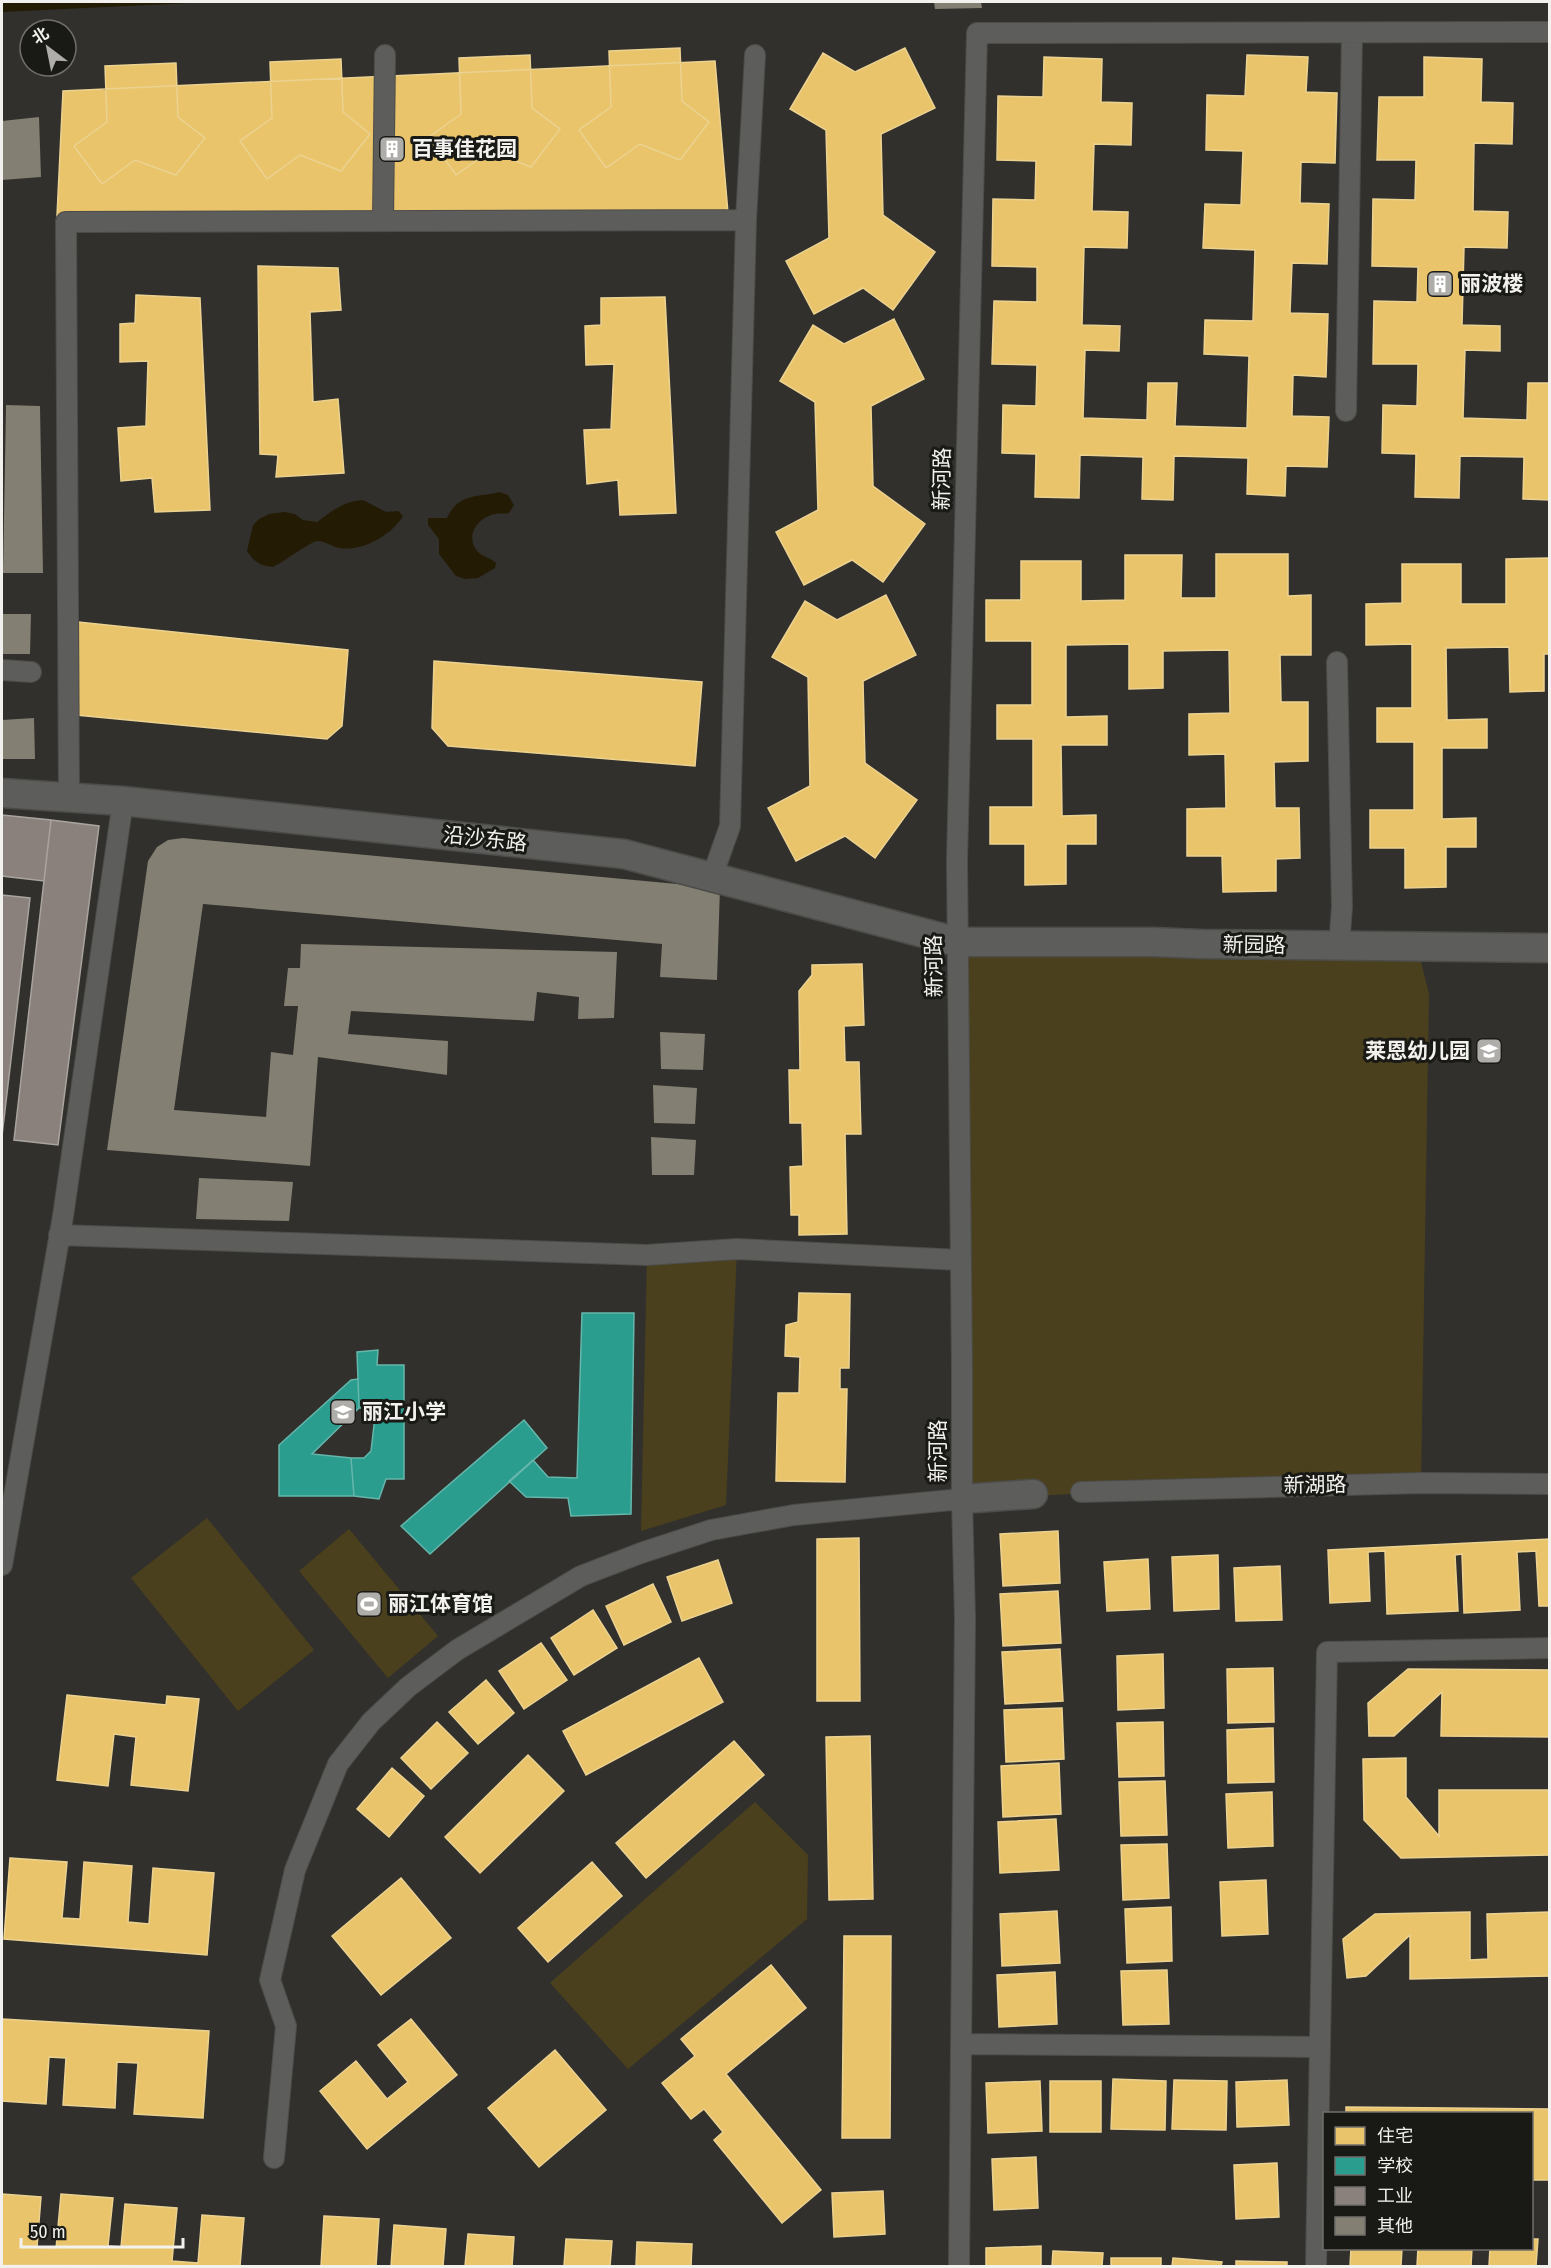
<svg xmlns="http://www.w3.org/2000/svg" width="1551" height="2268" viewBox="0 0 1551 2268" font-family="'Fira Sans Condensed','Noto Sans SC',sans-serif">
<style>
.green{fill:#4b401d}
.water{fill:#231b04}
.homes{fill:#e9c46a;stroke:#ecd291;stroke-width:1.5}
.schools{fill:#2a9d8f;stroke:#66b6ab;stroke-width:1.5}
.industry{fill:#8a817c;stroke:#a9a39e;stroke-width:1.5}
.building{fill:#837f72}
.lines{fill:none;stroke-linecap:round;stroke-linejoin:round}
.street-casing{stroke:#4c4c49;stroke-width:22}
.secondary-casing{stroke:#4c4c49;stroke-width:31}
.street{stroke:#5d5d5b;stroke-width:20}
.secondary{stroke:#5d5d5b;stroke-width:28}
.labels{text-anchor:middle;stroke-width:6;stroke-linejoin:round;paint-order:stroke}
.poi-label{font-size:21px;font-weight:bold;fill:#f2f1ed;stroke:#191916;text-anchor:start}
.street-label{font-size:21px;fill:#f2f1ed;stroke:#191916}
</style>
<rect width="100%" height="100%" fill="#31302c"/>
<!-- green -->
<path class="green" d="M958 945 1420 958 1429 994 1421 1483 1232 1487 962 1499Z
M737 1249 726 1505 641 1531 647 1255Z
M207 1518 314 1650 238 1711 131 1578Z
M349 1529 438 1636 388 1678 299 1571Z
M755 1802 808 1855 807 1919 628 2069 550 1983Z"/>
<!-- water -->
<path class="water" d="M2 2H211L2 12Z
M499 492 508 495 514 505 509 513C504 514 500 513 495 514 476 518 464 538 479 553 484 557 491 558 496 563L495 568 478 578 465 579 456 576 439 554V539L428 525V518H447C459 493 475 498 499 492Z
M363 500 386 512 398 511 403 516C392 535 362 552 339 548 331 546 325 541 317 541 310 542 282 563 273 567 260 566 254 562 247 551L253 525 259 519 269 514 284 512 295 514 303 520 317 522C332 511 344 501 363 500Z"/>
<!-- homes -->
<path class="homes" d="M680 48 682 101 709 122 680 160 640 144 606 168 579 130 611 107 609 51Z
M905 48 935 108 881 134 883 215 935 252 893 310 863 288 814 314 786 261 829 238 826 130 790 109 823 53 855 72Z
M530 55 532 108 560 129 531 167 490 151 456 175 429 137 461 114 459 58Z
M1247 55 1308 57 1306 92 1337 93 1335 163 1301 162 1300 203 1329 204 1327 264 1292 263 1290 313 1328 314 1326 377 1293 375 1292 416 1329 417 1327 467 1286 466 1285 496 1247 494 1248 458 1174 456 1173 500 1142 499 1143 457 1080 455 1079 498 1035 497 1036 454 1002 453 1003 405 1036 406 1037 365 992 364 994 301 1037 302V267L992 266 993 199 1035 200 1036 161 997 160 998 96 1043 97 1044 57 1102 59 1101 102 1132 103 1131 145 1094 144 1092 211 1128 212 1127 248 1084 247 1082 325 1120 326 1119 351 1085 350 1083 418 1147 420 1148 383H1177L1175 426 1247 428 1249 356 1204 354 1205 320 1253 321 1255 250 1203 248 1205 204 1241 205 1243 151 1206 150 1207 95 1245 96Z
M1424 57 1482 59 1481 102 1513 103 1512 144 1474 143 1473 211 1508 212 1507 248 1464 247 1462 325 1500 326V351L1465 350 1463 418 1527 420 1528 383H1550V500L1523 499 1524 457 1460 456 1459 498 1415 497 1416 454 1382 453 1383 405 1417 406 1418 364H1373L1374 301 1417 302 1418 267 1372 266 1373 199 1415 200 1416 160H1377L1379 97H1424Z
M341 59 343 112 370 134 341 171 300 155 267 179 240 141 272 118 270 62Z
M715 61 728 213 57 216 63 91Z
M176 63 178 117 205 138 176 175 135 160 102 184 74 146 107 122 105 66Z
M258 266 338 268 341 310 310 312 313 402 338 399 344 473 276 477 278 455 260 454Z
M136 295 200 298 210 510 155 512 152 478 121 481 118 428 146 426 148 361 120 362V324L135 323Z
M665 297 676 513 620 515 618 480 587 484 584 430 611 429 614 364 586 365 585 326 601 325V298Z
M894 319 924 379 871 406 873 486 925 524 883 582 852 560 804 585 776 532 818 510 815 402 780 381 813 325 844 344Z
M1216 554H1288V596L1311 595V655H1280L1281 702H1308V761L1274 762 1275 808H1299L1300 858 1276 859V891L1223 892 1222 856H1187V809L1226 808 1225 754 1189 755V714L1230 713 1229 650 1163 651V688L1129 689V644L1066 645V717L1107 716V745H1061L1062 816 1096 815V844H1066V884L1025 885V844H990V807H1033V739H997V705H1032V641H986V600H1021V561H1081V601L1125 600V555H1182L1181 598H1216Z
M1550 558V654H1544V691L1510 692 1509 647 1446 648 1447 720 1487 719V748H1442V819L1476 818V847H1446V887L1405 888V848H1370V810H1414V742H1377V708H1412V644L1366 645V604L1402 603V564H1461V604H1506V559Z
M886 595 916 655 863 681 865 763 917 800 875 858 845 836 796 861 768 808 810 786 808 677 772 657 805 601 837 620Z
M78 622 348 650 342 726 327 739 76 715Z
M434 661 702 682 695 766 448 746 432 728Z
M862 964 864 1025 844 1026 845 1062H859L861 1134H845L847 1234 799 1235V1215H791L790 1167 803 1166 802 1123H790L789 1070H800L799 991 812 975V965Z
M799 1293 850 1294 849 1368H840V1389H847L845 1482 776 1481 778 1393H799L800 1357 785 1356 786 1325 798 1322Z
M1058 1531 1060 1583 1003 1586 1000 1534Z
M859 1538 860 1701H817V1539Z
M1550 1539V1606H1539L1536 1551 1517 1552 1520 1610 1464 1613 1462 1554 1455 1555 1458 1611 1387 1614 1385 1551 1368 1552 1370 1601 1330 1603 1328 1550Z
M1218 1555 1219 1609 1174 1611 1172 1557Z
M1148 1559 1150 1609 1107 1611 1104 1562Z
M718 1560 732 1603 682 1621 667 1577Z
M1280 1566 1282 1620 1236 1621 1234 1568Z
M653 1584 671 1622 624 1645 606 1606Z
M1058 1591 1061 1643 1003 1646 1000 1594Z
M593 1610 617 1648 574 1675 551 1638Z
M541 1643 567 1680 524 1709 499 1671Z
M1060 1649 1063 1701 1005 1704 1002 1652Z
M1163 1654 1164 1708 1118 1710 1117 1656Z
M699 1658 723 1702 586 1775 563 1731Z
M1273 1668 1274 1722 1228 1723 1227 1669Z
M1408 1669 1550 1670V1737L1441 1736 1442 1692 1394 1736H1369L1368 1703Z
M486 1680 514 1713 478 1744 449 1712Z
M67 1695 166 1705 167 1696 199 1699 188 1791 131 1785 136 1737 114 1734 108 1786 57 1780Z
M1062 1708 1064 1759 1006 1762 1004 1710Z
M437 1722 468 1753 431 1789 401 1758Z
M1163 1722 1164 1776 1119 1777 1117 1723Z
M1273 1728 1274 1782 1228 1783 1227 1730Z
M870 1736 873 1899 829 1900 826 1737Z
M734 1741 764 1775 646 1878 616 1843Z
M528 1755 564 1791 480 1873 445 1837Z
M1406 1758V1797L1439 1836V1790H1550V1855L1401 1858 1364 1820 1363 1759Z
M1059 1763 1061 1814 1003 1817 1001 1766Z
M392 1768 424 1796 389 1837 357 1809Z
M1165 1781 1167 1835 1121 1836 1119 1782Z
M1272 1792 1273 1846 1228 1848 1226 1794Z
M1056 1819 1059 1870 1000 1873 998 1822Z
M1167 1844 1169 1898 1123 1900 1121 1845Z
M10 1858 67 1862 62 1918 80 1919 84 1862 132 1866 128 1922 149 1924 153 1868 214 1873 207 1955 4 1939Z
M592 1862 622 1896 548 1962 518 1928Z
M401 1878 451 1938 381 1995 332 1936Z
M1266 1880 1268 1934 1222 1936 1220 1882Z
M1171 1907 1172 1961 1127 1963 1125 1909Z
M1057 1911 1060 1963 1002 1966 1000 1914Z
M1470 1912V1960L1488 1959 1487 1914 1550 1912V1976L1410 1979V1935L1366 1976 1347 1978 1343 1939 1375 1914Z
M844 1936H891L890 2138H842Z
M771 1965 806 2008 726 2074 821 2190 782 2223 714 2140 723 2132 704 2109 691 2119 662 2083 695 2056 681 2039Z
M1167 1970 1169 2024 1123 2025 1121 1971Z
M1055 1972 1057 2024 999 2027 997 1975Z
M2 2019 209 2031 203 2118 134 2114 138 2063 117 2062 115 2108 63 2105 66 2058 49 2057 46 2104 2 2101Z
M411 2019 457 2075 367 2149 320 2091 356 2061 387 2099 408 2082 378 2045Z
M555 2050 606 2110 539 2167 488 2108Z
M1113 2079 1166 2081 1165 2130 1111 2129Z
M1174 2080 1227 2081 1226 2130 1172 2129Z
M1287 2080 1289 2125 1237 2127 1236 2082Z
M1040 2081 1042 2131 988 2133 986 2083Z
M1050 2081H1101V2132H1050Z
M1346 2107 1550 2109V2180H1532V2114H1346Z
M1036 2157 1038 2208 994 2210 992 2159Z
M1277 2163 1279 2217 1236 2219 1234 2165Z
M883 2191 885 2234 834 2237 832 2193Z
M2 2194 41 2197 37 2247 56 2249 61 2194 113 2198 108 2246 121 2247 125 2204 177 2208 172 2261 198 2263 202 2215 244 2218 240 2266 2 2265Z
M324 2216 379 2219 376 2266H321Z
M394 2225 446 2229 443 2266H391Z
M468 2234 514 2237 512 2266H465Z
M566 2239 612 2241 610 2266H564Z
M1532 2239H1538L1536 2266H1489L1490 2248H1532Z
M637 2242 692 2244 691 2266H636Z
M1041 2246V2266H986V2248Z
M1351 2248H1402L1401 2266H1350Z
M1418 2248H1472L1471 2266H1417Z
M1053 2251 1103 2253 1102 2266H1052Z
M1111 2258H1161V2266H1111Z
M1173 2258 1222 2262 1221 2266H1172Z
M1236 2261 1287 2262V2266H1236Z"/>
<!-- schools -->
<path class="schools" d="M582 1313H634L631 1514 571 1516 568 1498 526 1497 509 1481 533 1460 548 1477 577 1478Z
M378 1350 377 1365H404V1479H386L379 1499 354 1496 351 1458H364L371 1451 376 1408H359L357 1352Z
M358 1379 359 1408 312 1454 351 1458 354 1496H279V1445L351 1380Z
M524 1420 547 1448 430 1554 401 1526Z"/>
<!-- industry -->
<path class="industry" d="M2 815 51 820 44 881 2 876Z
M51 820 99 826 58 1145 14 1140Z
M2 895 30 898 2 1136Z"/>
<!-- building -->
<path class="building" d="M934 2H981L982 8 935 9Z
M39 117 41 177 2 180V121Z
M6 405 40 406 43 573H3Z
M2 614H31L30 654H2Z
M34 718 35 759H2V720Z
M183 838 720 888 717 980 660 977 662 944 203 904 174 1110 266 1117 271 1052 293 1055 298 1006H284L288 968H300L301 944 617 952 614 1018 578 1019 579 997 537 992 534 1021 351 1011 348 1034 448 1041 447 1075 318 1057 310 1166 107 1150 148 861 157 847 168 840Z
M660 1032 705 1034 703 1070 661 1069Z
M653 1085 697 1088 695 1124 654 1123Z
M651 1137 696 1140 694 1175H652Z
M199 1178 293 1182 289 1221 196 1219Z"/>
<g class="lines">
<defs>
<path id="street" d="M746 220 755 55
M383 221 385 55
M1346 411 1352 33
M1337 662 1342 907 1339 946
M2 670 31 672
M69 797 66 222 746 220 730 826 712 877
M59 1235 647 1255 737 1249 961 1260
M1081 1492 1421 1483 1550 1484
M2 1565 63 1216 123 801
M961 2044 1319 2047
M274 2158 286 2026 270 1980 295 1870 338 1764 371 1722 408 1687 457 1650 581 1576 641 1553 711 1530 794 1515 962 1499
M959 2266 965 1618 962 1499V1371L957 861 977 33 1550 32
M1316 2266 1327 1652 1550 1648"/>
<path id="secondary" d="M2 793 123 801 624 854 958 942H1153L1201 944 1550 948
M962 1499 1033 1494"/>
</defs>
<!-- street casing -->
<use href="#street" class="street-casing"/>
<!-- secondary casing -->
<use href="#secondary" class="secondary-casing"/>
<!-- street -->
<use href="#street" class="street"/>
<!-- secondary -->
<use href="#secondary" class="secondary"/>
</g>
<!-- icons -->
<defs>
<symbol id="building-square" viewBox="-11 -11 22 22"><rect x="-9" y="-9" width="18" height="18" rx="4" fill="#aeada9" stroke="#191916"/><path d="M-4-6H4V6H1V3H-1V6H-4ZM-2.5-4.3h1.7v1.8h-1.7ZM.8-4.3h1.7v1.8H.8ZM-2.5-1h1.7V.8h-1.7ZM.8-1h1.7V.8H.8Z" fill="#fff"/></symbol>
<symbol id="school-square" viewBox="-11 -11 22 22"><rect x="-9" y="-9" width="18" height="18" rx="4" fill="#aeada9" stroke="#191916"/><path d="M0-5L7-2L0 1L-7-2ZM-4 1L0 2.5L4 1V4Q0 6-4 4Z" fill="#fff"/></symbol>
<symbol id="stadium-square" viewBox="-11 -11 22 22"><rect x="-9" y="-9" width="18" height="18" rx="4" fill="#aeada9" stroke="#191916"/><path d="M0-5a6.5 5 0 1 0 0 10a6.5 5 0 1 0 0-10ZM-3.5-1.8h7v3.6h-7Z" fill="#fff"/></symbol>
</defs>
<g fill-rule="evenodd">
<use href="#building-square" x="377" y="134" width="30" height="30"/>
<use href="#building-square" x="1425" y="269" width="30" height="30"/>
<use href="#school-square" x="1474" y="1036" width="30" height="30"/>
<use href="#school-square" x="328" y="1397" width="30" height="30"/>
<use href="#stadium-square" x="354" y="1589" width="30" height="30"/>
</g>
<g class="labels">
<!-- poi labels -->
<g class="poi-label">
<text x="412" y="156">百事佳花园</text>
<text x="1460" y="291">丽波楼</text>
<text x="1470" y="1058" text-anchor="end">莱恩幼儿园</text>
<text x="362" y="1419">丽江小学</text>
<text x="388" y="1611">丽江体育馆</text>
</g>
<!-- street labels -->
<g class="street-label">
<text transform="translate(942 479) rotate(-89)" y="7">新河路</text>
<text transform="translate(485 839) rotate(6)" y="7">沿沙东路</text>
<text transform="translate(1254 945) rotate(1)" y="7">新园路</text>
<text transform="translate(934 966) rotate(-91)" y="7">新河路</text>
<text transform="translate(938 1451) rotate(-90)" y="7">新河路</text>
<text transform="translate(1315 1485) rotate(-1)" y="7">新湖路</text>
</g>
</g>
<!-- border -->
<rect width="1551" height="2268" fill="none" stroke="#f2f1ed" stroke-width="6"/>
<!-- legend -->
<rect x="1323" y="2112" width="210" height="138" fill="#191916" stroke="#706f6c" stroke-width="1.5"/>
<rect x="1335" y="2127" width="30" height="18" fill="#e9c46a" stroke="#706f6c" stroke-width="1.5"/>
<text x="1377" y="2142" font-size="18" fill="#f2f1ed">住宅</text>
<rect x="1335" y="2157" width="30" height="18" fill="#2a9d8f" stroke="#706f6c" stroke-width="1.5"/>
<text x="1377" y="2172" font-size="18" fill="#f2f1ed">学校</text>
<rect x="1335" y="2187" width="30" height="18" fill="#8a817c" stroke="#706f6c" stroke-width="1.5"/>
<text x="1377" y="2202" font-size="18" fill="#f2f1ed">工业</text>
<rect x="1335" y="2217" width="30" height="18" fill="#837f72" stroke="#706f6c" stroke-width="1.5"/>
<text x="1377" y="2232" font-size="18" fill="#f2f1ed">其他</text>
<!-- north arrow -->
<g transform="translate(48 48) rotate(328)"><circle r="28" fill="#191916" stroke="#706f6c" stroke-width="1.5"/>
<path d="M0-4.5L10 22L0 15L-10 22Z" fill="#aeada9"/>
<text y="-9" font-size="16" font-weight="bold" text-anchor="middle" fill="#f2f1ed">北</text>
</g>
<!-- scale -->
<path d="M21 2238v9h162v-9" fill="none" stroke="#f2f1ed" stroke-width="3"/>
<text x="30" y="2238" font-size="18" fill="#f2f1ed" stroke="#191916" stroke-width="4.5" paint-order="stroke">50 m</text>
</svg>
